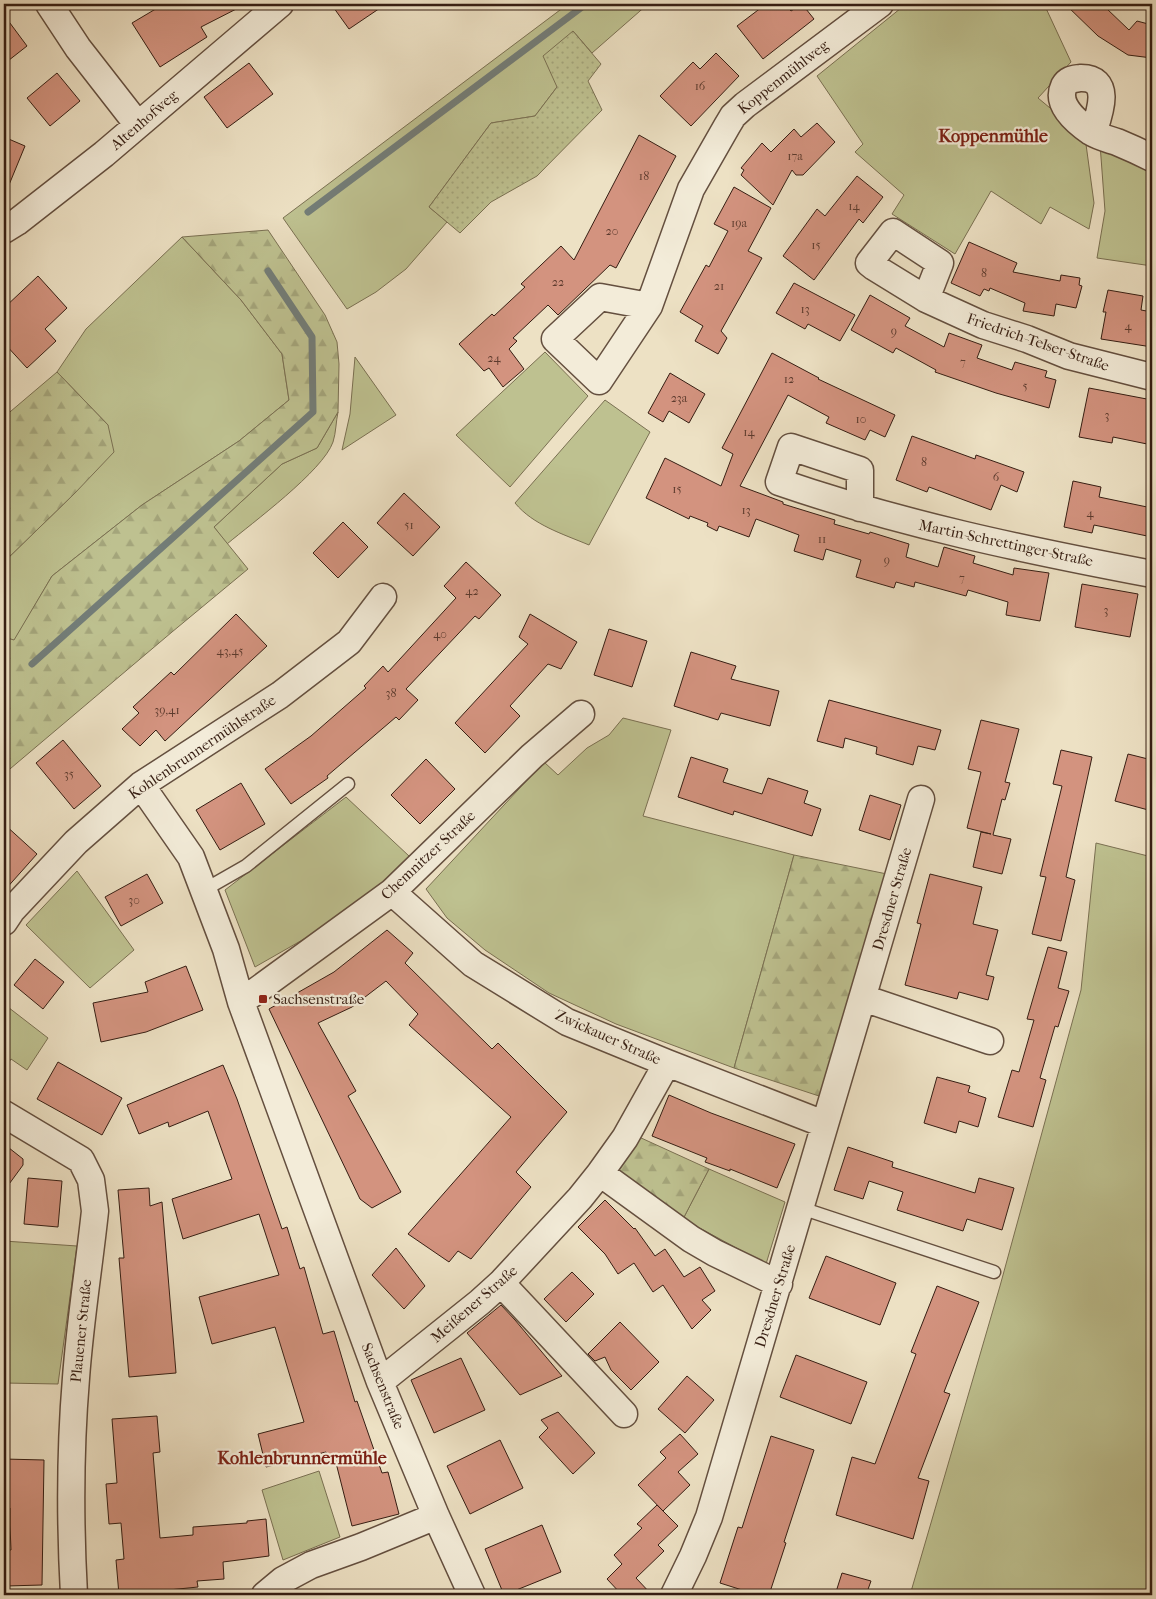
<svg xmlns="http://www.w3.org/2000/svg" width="1156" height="1599" viewBox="0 0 1156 1599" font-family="'IM FELL French Canon',serif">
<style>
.green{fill:#bec190;stroke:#7a7052}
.forest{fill:url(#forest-firs);stroke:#7a7052}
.park{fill:url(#park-dots);stroke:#7a7052}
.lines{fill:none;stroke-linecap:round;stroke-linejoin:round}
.stream{stroke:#737d78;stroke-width:7}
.building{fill:#d3937f;stroke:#361e13}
.service-casing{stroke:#644f3f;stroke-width:15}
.minor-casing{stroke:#644f3f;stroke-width:29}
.service{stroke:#f3ecd9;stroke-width:12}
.minor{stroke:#f3ecd9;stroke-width:26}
.poi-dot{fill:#8f2418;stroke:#f3ecd9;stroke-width:2}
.labels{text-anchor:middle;stroke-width:4.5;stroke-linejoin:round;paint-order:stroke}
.number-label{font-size:12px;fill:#5d3b2e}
.street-label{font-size:15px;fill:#361e13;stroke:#f3ecd9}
.poi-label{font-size:15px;fill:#361e13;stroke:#f3ecd9;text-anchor:start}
.quarter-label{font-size:18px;font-weight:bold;fill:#7a1f14;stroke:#f3ecd9}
</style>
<defs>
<pattern id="forest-firs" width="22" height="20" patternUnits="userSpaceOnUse" patternTransform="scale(1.25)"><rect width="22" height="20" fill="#bec190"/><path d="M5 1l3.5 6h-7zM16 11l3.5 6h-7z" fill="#a4a57b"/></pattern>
<pattern id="park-dots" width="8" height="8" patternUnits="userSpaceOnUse" patternTransform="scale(1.25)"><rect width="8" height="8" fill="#bec190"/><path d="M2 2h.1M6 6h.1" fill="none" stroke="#a4a57b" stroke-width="1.8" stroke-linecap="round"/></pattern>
</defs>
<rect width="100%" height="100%" fill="#ede1c4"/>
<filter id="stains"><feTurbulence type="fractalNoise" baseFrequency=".004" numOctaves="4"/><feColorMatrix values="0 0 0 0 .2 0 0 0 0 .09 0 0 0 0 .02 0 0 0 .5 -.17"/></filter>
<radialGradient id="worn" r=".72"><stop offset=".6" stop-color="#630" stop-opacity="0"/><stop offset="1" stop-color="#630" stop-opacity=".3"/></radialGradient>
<!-- green -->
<path class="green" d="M568 4H648L592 53 573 31 557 87 535 116 491 123 429 207 447 222 406 269 376 292 347 309 283 218Z
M906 4H1044L1071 62 1038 98 1085 137 1094 203 1089 229 1050 207 1041 224 991 191 955 254 892 214 904 195 855 152 863 144 817 76Z
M1100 144 1152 165V266L1097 258 1105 211Z
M182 237 241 300 282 354 289 400 239 441 142 505 52 576 14 641 4 637V565L5 561 75 493 108 425 57 372 86 329Z
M545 352 588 396 510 487 456 435Z
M355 357 396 415 342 450 350 414Z
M605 400 650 432 589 545C563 534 533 525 515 503Z
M338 412C336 421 336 433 333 442 323 471 252 523 227 544L214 527 282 464 317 448Z
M623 718 671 730 643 816 794 855 734 1068 616 1024 549 993 485 950 447 918 426 889 544 762 558 775 587 748 609 735Z
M346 797 409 856 385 882 332 923 255 967 225 890Z
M1096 843 1152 857V1595H910L1000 1286 1081 990Z
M77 871 134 950 90 988 26 925Z
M4 1004 48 1038 27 1070 11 1059 4 1070Z
M709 1169 785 1202 766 1264 683 1219Z
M4 1241 77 1246 58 1384 4 1383Z
M319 1471 340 1537 283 1560 262 1490Z"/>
<!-- forest -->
<path class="forest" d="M268 230 325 315 337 342 339 364 338 412 317 448 282 464 214 527 248 569 172 632 4 774V637L14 640 52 576 142 505 239 441 289 400 282 354 241 300 182 237Z
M57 372 108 425 114 452 75 493 5 561 4 565V417Z
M794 855 887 874 822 1097 734 1068Z
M639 1137 709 1169 683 1219 614 1174Z"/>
<!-- park -->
<path class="park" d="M573 31 601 64 588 81 602 110 537 176 491 202 460 233 429 207 491 123 535 116 557 87 543 56Z"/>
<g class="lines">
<!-- stream -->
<path class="stream" d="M308 212 586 4
M32 664 313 412 312 337 268 271"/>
</g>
<!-- building -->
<path class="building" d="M164 4H246L201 27 207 37 160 67 132 23Z
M331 4H386L349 29Z
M766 4H785L791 11 802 4 814 19 763 59 737 26Z
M1065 4H1097L1106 8 1129 30 1137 21 1152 25V58L1128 55 1098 36Z
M4 15 27 46 4 64Z
M716 53 739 76 691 126 660 96 693 62 700 69Z
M249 63 273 94 227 128 204 97Z
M57 73 80 101 50 126 27 98Z
M817 123 835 142 803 175H796L792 170 773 205 741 175 744 170 741 168 762 143 771 152 794 129 801 137Z
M639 135 676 156 616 268 610 265 558 315 548 305 513 338 517 341 509 349 524 369 503 387 489 368 484 371 459 344 492 314 494 316 525 287 521 284 561 246 574 260Z
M4 137 25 146 4 197Z
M857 176 883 197 863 223 859 219 814 280 783 256 817 209 825 216Z
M734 187 771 208 748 251 762 258 721 331 727 338 718 354 695 341 703 326 680 312 706 265 709 267 728 231 714 224Z
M969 242 1017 263 1013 272 1060 281 1061 275 1080 278 1079 285 1082 286 1076 308 1056 304 1054 316 1023 311 1025 303 990 288 989 291 984 289 980 296 951 283Z
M38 276 67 308 45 329 56 341 27 368 4 343V308Z
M794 283 855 315 840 341 808 324 805 329 776 313Z
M1108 290 1143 296 1141 310 1152 312V347L1101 339 1106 312H1103Z
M870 295 910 318 905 326 944 347 949 333 982 345 977 358 1012 370 1015 362 1047 371 1045 377 1056 380 1049 408 996 393 935 372 936 370 896 348 893 353 851 330Z
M772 353 819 378 818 379 895 415 885 437 870 430 865 440 826 423 829 417 788 395 740 486 783 502V504L835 520 834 524 869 534 870 532 909 544 906 557 938 567 944 547 975 556 973 563 1013 575 1014 568 1049 573 1040 621 1006 615 1008 602 968 590 966 596 915 582 914 587 896 582 894 588 856 577 861 560 826 549 823 560 794 551 799 535 756 519 749 537 719 526 717 531 707 526 708 523 690 516 689 519 646 498 665 458 721 486 733 454 722 448Z
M670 373 705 394 689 423 669 411 663 422 648 413Z
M1089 388 1152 400V445L1113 437 1112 443 1079 437Z
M912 436 975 459 976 455 1024 472 1017 492 1001 485 991 510 929 487 927 492 896 480Z
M1073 481 1101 487 1099 497 1152 508V537L1094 525 1092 533 1064 527Z
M404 493 440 527 413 556 377 523Z
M343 522 368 547 338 578 313 553Z
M466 562 501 595 479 619 475 616 406 689 418 700 399 720 396 717 327 776 328 778 291 804 265 769 311 736 366 688 364 686 383 666 388 672 456 598 444 586Z
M1082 584 1138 594 1130 637 1075 627Z
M236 614 267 646 165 741 156 730 140 746 122 729 139 713 133 707 171 672 174 675Z
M530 614 577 642 561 669 548 664 510 706 520 716 485 753 455 723 528 644 519 637Z
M609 629 647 641 632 687 594 675Z
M691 652 736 666 731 679 779 691 770 726 721 713 718 720 674 706Z
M829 700 941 730 935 750 918 746 913 765 876 754 877 747 845 738 843 748 817 741Z
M981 720 1019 729 1005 782 1010 783 1005 800 1002 799 993 835 1011 839 1002 874 973 867 981 832 991 834 967 828 981 772 968 769Z
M63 740 101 786 74 809 36 763Z
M1061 750 1092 757 1066 877 1075 880 1061 941 1032 934 1046 877 1040 876 1062 786 1053 784Z
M1128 754 1152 760V811L1115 801Z
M691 757 728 769 723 782 762 794 768 778 808 791 804 803 821 809 812 836 734 811 733 815 678 797Z
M426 759 455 789 420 824 391 795Z
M241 783 265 824 220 850 196 810Z
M870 795 901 805 890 840 859 830Z
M4 824 37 854 4 891Z
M147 874 163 903 121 926 105 897Z
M930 874 982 887 973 924 998 930 986 975 994 977 988 1000 959 992 957 999 905 985 921 924 917 923Z
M387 930 413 953 405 963 492 1049 498 1043 567 1112 516 1172 531 1187 471 1259 458 1251 449 1262 408 1234 511 1117 409 1025 418 1014 386 981 352 1007 318 1023 356 1091 348 1096 401 1192 372 1208 360 1199 269 1009 334 972Z
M1048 947 1067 952 1058 988 1069 991 1058 1027 1055 1026 1040 1078 1046 1080 1033 1127 998 1117 1012 1070 1019 1072 1034 1020 1027 1019Z
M35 959 64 982 43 1009 14 985Z
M186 966 203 1010 146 1032 101 1042 93 1003 148 992 145 982Z
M58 1062 122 1098 102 1135 37 1099Z
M223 1065 237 1099 282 1229 287 1227 300 1269 304 1267 323 1334 334 1331 355 1402 357 1401 382 1473 388 1472 399 1514 352 1526 335 1459 329 1461 326 1452 266 1467 258 1434 304 1422 275 1327 212 1344 199 1297 279 1275 259 1214 183 1239 172 1199 232 1179 208 1111 169 1127 168 1122 139 1134 127 1105Z
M937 1077 970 1086 968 1092 986 1098 978 1127 959 1121 956 1133 924 1123Z
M669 1095 711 1113 795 1144 777 1188 730 1169V1171L705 1162 707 1158 652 1136Z
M4 1144 23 1159V1165L4 1191Z
M848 1147 893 1162 892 1167 975 1193 979 1178 1014 1188 1002 1230 967 1219 963 1231 897 1210 903 1192 869 1181 863 1199 834 1190Z
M28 1178 62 1181 58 1227 24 1224Z
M149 1188 150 1206 162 1202 176 1373 129 1377 119 1258H124L118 1190Z
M605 1200 634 1229 635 1228 655 1256 665 1249 684 1277 700 1267 715 1291 702 1300 711 1310 692 1329 663 1285 653 1292 634 1263 618 1274 605 1254 578 1227Z
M396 1248 425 1286 404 1309 372 1275Z
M826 1256 896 1283 880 1325 809 1298Z
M572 1272 594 1294 566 1322 544 1299Z
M937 1286 979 1302 944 1392 950 1394 918 1478 929 1481 913 1539 836 1515 852 1457 875 1464 916 1354 911 1352Z
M501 1305 515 1320 562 1376 520 1395 467 1333Z
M620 1322 659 1362 631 1390 611 1370 605 1357 595 1361 588 1354Z
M796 1355 867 1382 851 1424 780 1397Z
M461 1358 485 1410 434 1433 411 1380Z
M687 1376 714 1400 685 1433 658 1409Z
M558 1412 595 1453 573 1474 539 1437 548 1428 541 1420Z
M157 1416 160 1452 153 1453 160 1538 193 1535V1527L247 1523V1521L266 1519 269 1556 223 1562 224 1579 197 1581 198 1587 119 1595 116 1560 124 1559 121 1523 109 1524 106 1484 117 1483 112 1419Z
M680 1434 698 1454 678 1472 690 1485 663 1511 638 1485 666 1458 660 1452Z
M771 1436 814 1450 784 1542 786 1543 769 1595H758L720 1583 738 1527 742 1528Z
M500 1440 523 1488 470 1514 447 1466Z
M4 1459 44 1460 42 1585 6 1586V1550H11L10 1526V1508H4Z
M657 1505 678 1526 658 1545 664 1551 636 1578 652 1595H622L607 1579 622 1564 614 1555 642 1528 637 1524Z
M542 1525 561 1572 504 1595 485 1549Z
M842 1573 871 1581 866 1595H835Z"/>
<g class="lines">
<defs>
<path id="service" d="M204 890 246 866 348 784
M801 1208 994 1272"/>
<path id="minor" d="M49 4 78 48 138 125
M1093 133C1099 115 1114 77 1080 78 1073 79 1068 79 1064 86 1055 105 1078 123 1091 132 1099 137 1108 139 1117 142 1129 147 1140 152 1152 158
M4 230 17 222 104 154 280 4
M926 299 940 263 893 232 869 263 874 267 926 299 983 325 1027 339 1069 356 1152 377
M649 306 600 297 555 339 599 381 649 306 691 189 727 126 733 116 745 105 880 4
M860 508V470L791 447 779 482C901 524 1025 550 1152 574
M141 785 191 857 226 949 241 1002 380 1382 436 1516 472 1595
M392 892 473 964 567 1022 667 1063 824 1124
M4 922 12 910 76 842 141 785 280 695 349 642 383 597
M863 998 990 1041
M241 1002 392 892 532 756 581 714
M4 1114 81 1160 91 1180 95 1211C89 1267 80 1322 76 1378 70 1450 70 1523 74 1595
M600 1173 691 1239 715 1253 779 1284
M501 1283 624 1414
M380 1382 480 1302 501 1283 580 1198 600 1173 625 1138 667 1063
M265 1595 283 1580 311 1565 361 1547 436 1516
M674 1595 693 1556 709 1517 921 799"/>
</defs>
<!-- service casing -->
<use href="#service" class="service-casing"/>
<!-- minor casing -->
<use href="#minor" class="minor-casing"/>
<!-- service -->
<use href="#service" class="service"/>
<!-- minor -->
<use href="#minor" class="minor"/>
</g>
<!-- markers -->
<rect class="poi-dot" x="258" y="994" width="10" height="10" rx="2.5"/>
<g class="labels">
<!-- number labels -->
<g class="number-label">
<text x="700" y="90">16</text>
<text x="795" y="160">17a</text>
<text x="644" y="180">18</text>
<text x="854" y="210">14</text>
<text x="739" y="227">19a</text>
<text x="612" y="235">20</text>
<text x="816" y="249">15</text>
<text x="984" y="277">8</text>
<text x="558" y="286">22</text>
<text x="719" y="290">21</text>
<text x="805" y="313">13</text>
<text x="1128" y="330">4</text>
<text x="894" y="335">9</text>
<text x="494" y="362">24</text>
<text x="963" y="366">7</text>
<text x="789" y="383">12</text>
<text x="1025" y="390">5</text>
<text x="679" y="402">23a</text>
<text x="1107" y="419">3</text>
<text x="861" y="423">10</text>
<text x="749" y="436">14</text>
<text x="924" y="466">8</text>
<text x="996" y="481">6</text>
<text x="677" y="493">15</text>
<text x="746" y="514">13</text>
<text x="1090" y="517">4</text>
<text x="409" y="529">51</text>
<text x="822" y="543">11</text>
<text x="887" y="564">9</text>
<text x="962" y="582">7</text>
<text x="472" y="595">42</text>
<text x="1106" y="614">3</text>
<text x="440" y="638">40</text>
<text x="230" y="655">43,45</text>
<text x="391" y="697">38</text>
<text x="167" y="714">39,41</text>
<text x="69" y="778">35</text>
<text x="134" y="904">30</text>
</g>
<!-- street labels -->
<g class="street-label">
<text transform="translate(783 77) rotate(-38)" y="5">Koppenmühlweg</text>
<text transform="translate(144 120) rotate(-41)" y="5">Altenhofweg</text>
<text transform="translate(1038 342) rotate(19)" y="5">Friedrich-Telser-Straße</text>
<text transform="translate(1006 543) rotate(12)" y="5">Martin-Schrettinger-Straße</text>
<text transform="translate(202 747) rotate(-34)" y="5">Kohlenbrunnermühlstraße</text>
<text transform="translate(428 855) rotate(-43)" y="5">Chemnitzer Straße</text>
<text transform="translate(892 899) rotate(-74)" y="5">Dresdner Straße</text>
<text transform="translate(608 1037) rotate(24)" y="5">Zwickauer Straße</text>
<text transform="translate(775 1296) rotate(-73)" y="5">Dresdner Straße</text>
<text transform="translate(474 1304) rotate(-41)" y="5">Meißener Straße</text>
<text transform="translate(81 1331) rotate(-84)" y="5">Plauener Straße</text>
<text transform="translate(383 1386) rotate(68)" y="5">Sachsenstraße</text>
</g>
<!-- poi labels -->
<g class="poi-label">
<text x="273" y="1004">Sachsenstraße</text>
</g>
<!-- quarter labels -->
<g class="quarter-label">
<text x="993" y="142">Koppenmühle</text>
<text x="302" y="1464">Kohlenbrunnermühle</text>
</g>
</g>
<!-- margin -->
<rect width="1156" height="1599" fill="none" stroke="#ede1c4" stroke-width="20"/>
<rect x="5" y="5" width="1146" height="1589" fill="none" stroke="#361e13" stroke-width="2.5"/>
<rect x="10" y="10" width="1136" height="1579" fill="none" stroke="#361e13"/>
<rect width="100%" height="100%" filter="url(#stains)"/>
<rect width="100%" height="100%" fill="url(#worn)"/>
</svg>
